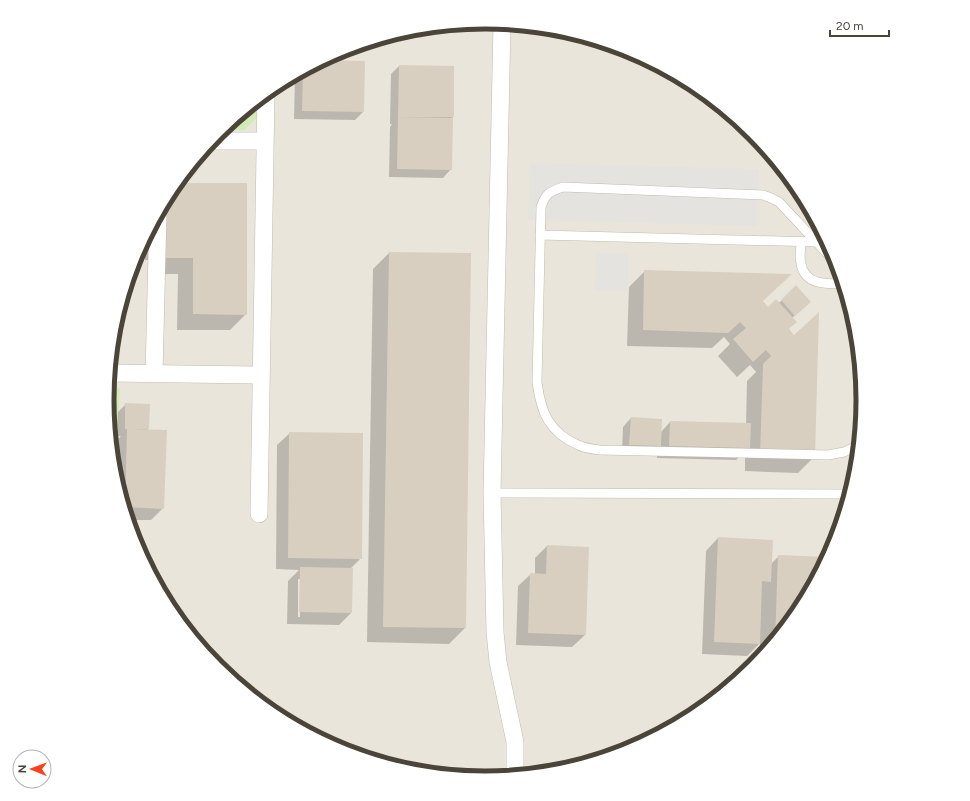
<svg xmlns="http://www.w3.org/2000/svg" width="970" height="801" viewBox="0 0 970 801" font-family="Figtree,sans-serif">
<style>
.residential{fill:#eae5da}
.green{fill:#d2eab5}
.parking{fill:#e5e3e0}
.shadow{fill:#0003;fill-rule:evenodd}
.building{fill:#d8cfc1}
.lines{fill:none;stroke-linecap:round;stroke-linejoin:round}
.lane-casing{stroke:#c2bbae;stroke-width:10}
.street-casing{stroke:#c2bbae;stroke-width:18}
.lane{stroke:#fff;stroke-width:9}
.street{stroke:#fff;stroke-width:17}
.rim{fill:none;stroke:#4b4439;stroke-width:5}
</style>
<rect width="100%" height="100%" fill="#f6f3ec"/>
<!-- residential -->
<path class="residential" d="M108 401a377 377 0 1 1 754 0a377 377 0 1 1-754 0Z"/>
<!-- green -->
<path class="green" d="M261 97 260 115 244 130H221Z
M108 388H120L115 478 107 400Z"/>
<!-- parking -->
<path class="parking" d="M530 163 759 169 757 226 528 220Z
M596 253 628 254V291L595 290Z"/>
<!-- shadow -->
<path class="shadow" d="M321 61 364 62 363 112 355 120 294 119 295 75Z
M399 66 453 67V117L450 119 451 169 443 178 389 177 390 127 392 124H390L391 74Z
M176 184 246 314 230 330H177L178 274H151V260H145V237L170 190Z
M389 253 465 628 449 644 367 642 373 269Z
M645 271 762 302 768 308 779 303 796 287 809 302 792 318 788 329 814 457 798 473 745 471V451L736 460 657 458 658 448 622 452 623 427 631 418 661 432 670 422 746 424 747 381 756 372 750 365 737 377 718 356 730 344 724 337 712 348 627 346 629 287Z
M126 404 148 429 146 431 163 508 151 520H128L115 477V442L121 436H117L118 412Z
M290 433 361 558 350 569 351 613 339 625 287 624 288 581 299 570 276 569 277 445ZM298 579H300V617H298Z
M718 538 771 564 779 556 828 558 800 611 760 660V643L747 656 702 654 706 551Z
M547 546 585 635 572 647 516 645 518 586 531 574H535V558Z"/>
<!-- building -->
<path class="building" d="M323 60 365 61 364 112 302 111 303 71Z
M399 65 454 66V117H398Z
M398 117 453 118 452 170 397 169Z
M176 183H247V315L193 314V258H166V244H161V208L164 201H168V194Z
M389 252 471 253 466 628 383 627Z
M644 270 792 274 763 301 768 307 776 299 797 322 789 329 794 335 819 312 815 457 760 456 763 364 771 356 766 350 753 362 733 339 746 328 740 322 728 333 643 330Z
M796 285 811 302 795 316 781 300Z
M125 403 150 404 149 429H132L167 430 164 509 125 507 127 429H125Z
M631 417 662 419 661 446 629 445Z
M670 421 751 423 750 448 669 446Z
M289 432 363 433 362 559 288 558Z
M718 537 773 540 771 582 762 581 760 644 714 642Z
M547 545 589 547 586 635 528 633 530 573 546 574Z
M778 555 828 557 800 611 775 641Z
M300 567 353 568 352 613 299 612Z"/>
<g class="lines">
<defs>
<path id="lane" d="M540 235 818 242
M801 242C801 249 799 257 801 264 805 285 826 284 843 284
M837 264 779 202 771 198 763 195 563 187C549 192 546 193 541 207L537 382C541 413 549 432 578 445 584 448 593 449 599 450L828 455 844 452 859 445
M492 493 850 494"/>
<path id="street" d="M502 24 492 493 495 632 498 662 515 742V776
M211 141H265
M109 373 261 375
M154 374 158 213
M259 514 266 93"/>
</defs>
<!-- lane casing -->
<use href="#lane" class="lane-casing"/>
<!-- street casing -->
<use href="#street" class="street-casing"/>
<!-- lane -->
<use href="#lane" class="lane"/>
<!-- street -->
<use href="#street" class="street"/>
</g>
<!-- crop -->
<path d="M0 0H970V801H0ZM114 400a371 371 0 1 1 742 0a371 371 0 1 1-742 0Z" fill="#fff" fill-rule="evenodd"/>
<path class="rim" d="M114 400a371 371 0 1 1 742 0a371 371 0 1 1-742 0Z"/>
<!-- north arrow -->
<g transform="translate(32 769) rotate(271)"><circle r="19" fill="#ffffff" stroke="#b7b4b0"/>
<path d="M0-3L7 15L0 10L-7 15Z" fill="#fc3f1d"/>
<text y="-6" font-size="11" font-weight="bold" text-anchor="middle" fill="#4b4439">N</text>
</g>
<!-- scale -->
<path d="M830 30v6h59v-6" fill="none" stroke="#4b4439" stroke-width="2"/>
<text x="836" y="30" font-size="12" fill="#4b4439" stroke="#ffffff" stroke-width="3" paint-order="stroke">20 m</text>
</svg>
